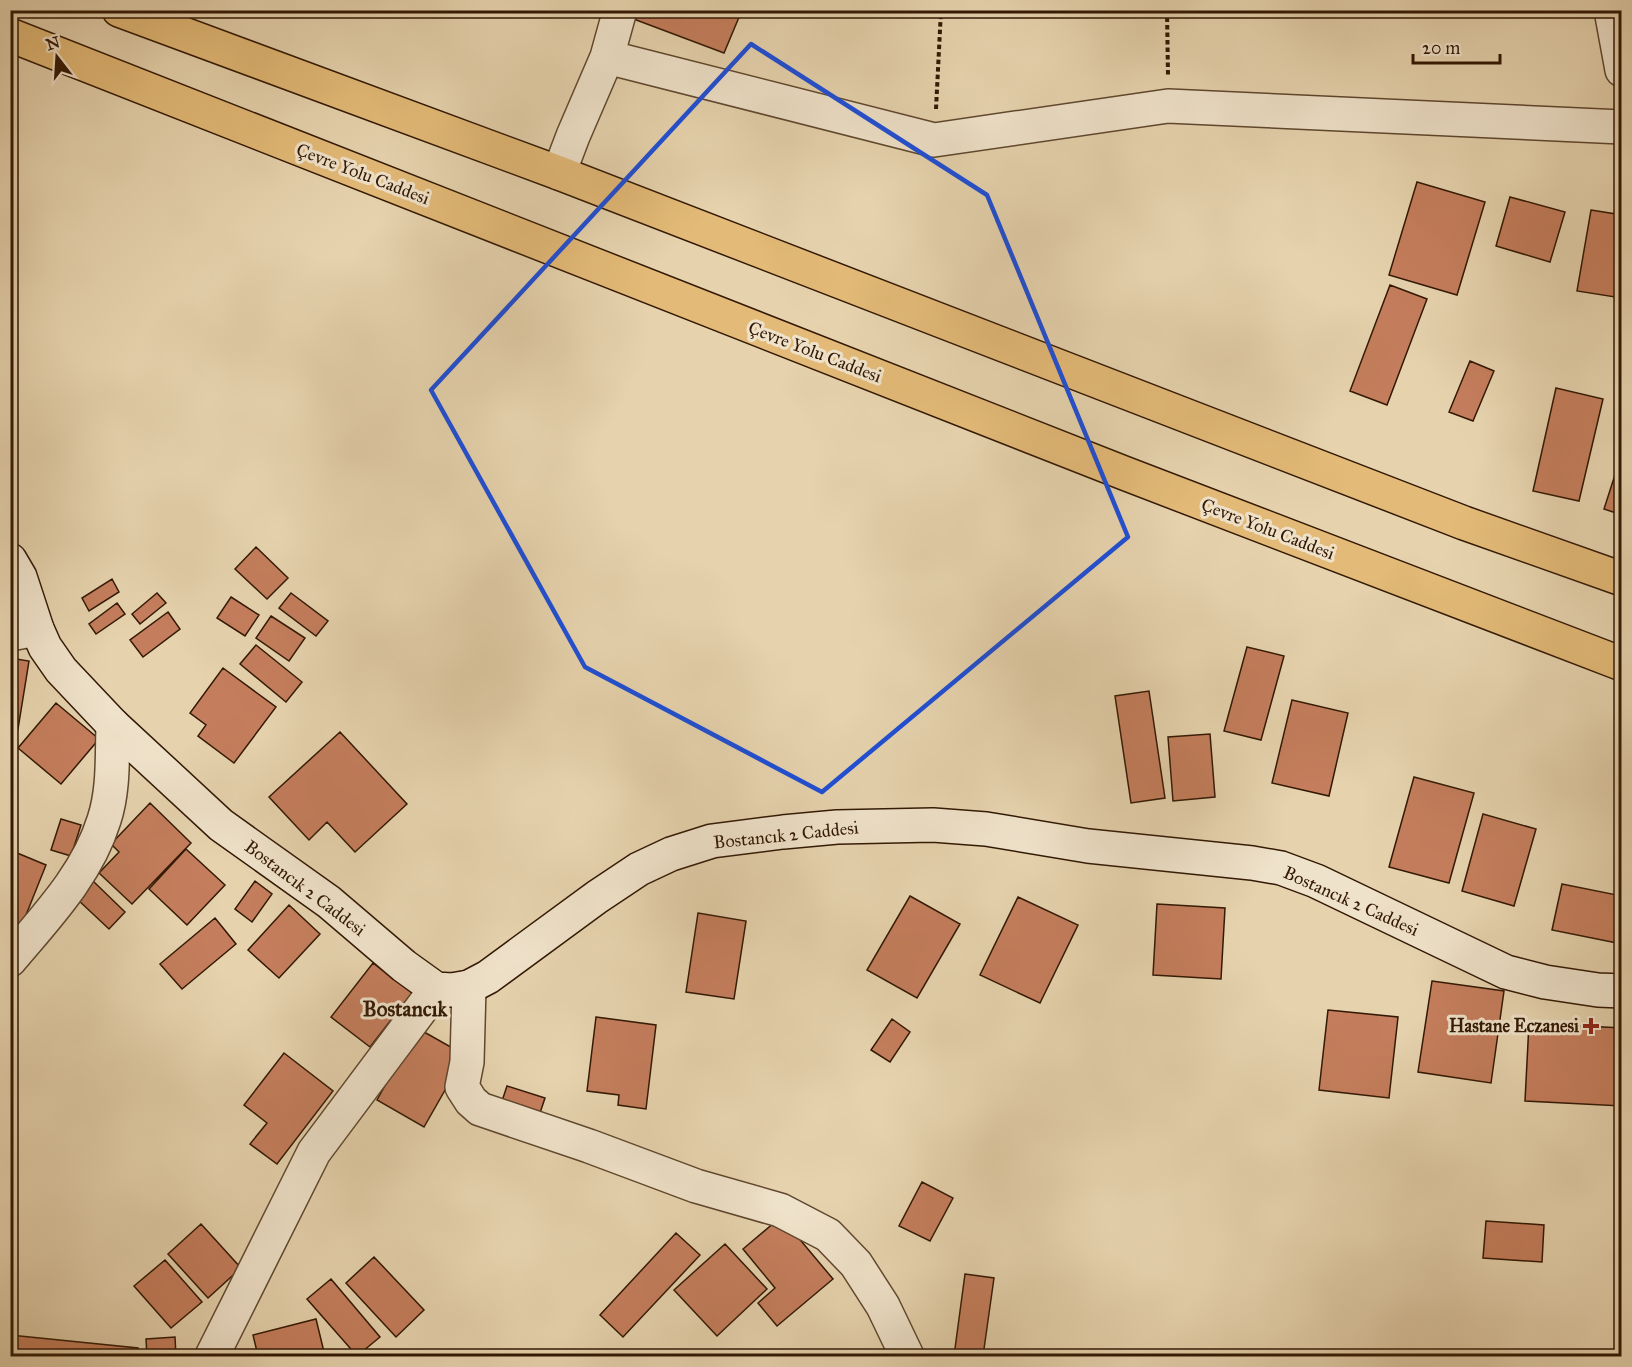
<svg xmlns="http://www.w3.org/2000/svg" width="1632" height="1367" viewBox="0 0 1632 1367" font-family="'IM FELL Great Primer',serif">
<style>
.building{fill:#c57e5d;stroke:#321804;stroke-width:1.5}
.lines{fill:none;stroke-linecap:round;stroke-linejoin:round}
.street-casing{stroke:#5f472e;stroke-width:36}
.secondary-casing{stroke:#321804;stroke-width:36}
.highway-casing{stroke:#321804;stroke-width:36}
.path{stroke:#321804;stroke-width:4;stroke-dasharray:4.5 3;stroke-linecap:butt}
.street{stroke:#efe2ca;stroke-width:33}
.secondary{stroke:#efe2ca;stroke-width:33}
.highway{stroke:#e3ba77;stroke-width:33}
.marked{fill:none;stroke:#1d4ed8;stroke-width:4.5;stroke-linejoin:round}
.poi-dot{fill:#8f2418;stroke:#efe2ca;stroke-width:2}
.labels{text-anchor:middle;stroke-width:6;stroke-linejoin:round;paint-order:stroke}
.street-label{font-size:18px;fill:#321804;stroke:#efe2ca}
.poi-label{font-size:18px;font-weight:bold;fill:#321804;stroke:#efe2ca;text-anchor:end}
.quarter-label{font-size:21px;font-weight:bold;fill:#321804;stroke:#efe2ca}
</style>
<rect width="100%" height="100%" fill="#e6d3ae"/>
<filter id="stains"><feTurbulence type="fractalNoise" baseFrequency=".00333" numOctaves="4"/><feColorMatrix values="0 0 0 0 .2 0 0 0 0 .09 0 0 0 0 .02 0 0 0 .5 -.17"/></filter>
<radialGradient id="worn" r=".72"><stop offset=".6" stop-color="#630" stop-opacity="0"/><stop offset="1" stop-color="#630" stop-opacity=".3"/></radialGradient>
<!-- building -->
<path class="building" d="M634 10H742L724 53 631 18Z
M1417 182 1485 202 1457 295 1389 275Z
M1510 197 1565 212 1550 262 1496 246Z
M1591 210 1622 215V261L1615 297 1577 291Z
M1390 285 1427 299 1387 405 1350 391Z
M1470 361 1494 371 1473 421 1449 412Z
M1556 388 1603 399 1579 501 1533 491Z
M1622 453V515L1604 509Z
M256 547 288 578 267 599 235 569Z
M112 579 119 592 89 611 82 598Z
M157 593 166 603 140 624 132 614Z
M291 593 328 621 316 636 279 608Z
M231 597 259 615 245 636 217 618Z
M117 603 125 614 96 634 89 624Z
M168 612 180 629 143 657 130 640Z
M271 616 305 638 289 661 256 638Z
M256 645 302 682 286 702 240 664Z
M1247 647 1284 656 1261 740 1224 731Z
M10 658 29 661 18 729 10 728Z
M223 668 276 707 234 763 198 736 206 725 190 713Z
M1149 691 1165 798 1131 803 1115 696Z
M1292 700 1348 713 1329 796 1272 783Z
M56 703 99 739 61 784 18 748Z
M340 732 407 804 355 852 327 822 309 840 269 797Z
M1210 734 1215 797 1173 801 1168 737Z
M1414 777 1474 793 1449 883 1389 867Z
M150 803 191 843 132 904 99 873 119 852 111 844Z
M1483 814 1536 829 1514 906 1462 891Z
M61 819 81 825 71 856 51 850Z
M186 849 225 885 187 925 149 889Z
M10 850 46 865 12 950 10 949Z
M93 881 125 912 109 929 76 898Z
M255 881 272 894 252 922 235 909Z
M1562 884 1622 896V944L1552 930Z
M910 896 960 924 917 998 867 970Z
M1018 897 1078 925 1040 1003 980 975Z
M1157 904 1225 908 1221 979 1153 975Z
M289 905 320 934 279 978 248 950Z
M698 913 746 921 734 999 686 992Z
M215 918 236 944 182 989 160 964Z
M373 963 412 993 370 1047 331 1017Z
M1432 981 1504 991 1491 1083 1418 1072Z
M1328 1010 1398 1017 1389 1098 1319 1090Z
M596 1017 656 1025 646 1109 618 1105 619 1095 587 1091Z
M892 1019 910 1032 890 1062 871 1050Z
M1529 1023 1622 1028V1106L1525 1101Z
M417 1028 465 1055 424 1127 377 1100Z
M284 1053 333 1091 277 1164 250 1144 267 1123 244 1105Z
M507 1086 545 1098 539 1116 501 1104Z
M922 1182 953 1198 930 1241 899 1226Z
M781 1217 833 1279 777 1326 758 1303 775 1288 743 1249Z
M1486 1221 1544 1225 1542 1262 1483 1258Z
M201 1224 241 1268 208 1298 168 1254Z
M676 1233 700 1255 623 1337 600 1315Z
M725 1244 767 1289 717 1336 674 1290Z
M374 1257 424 1310 396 1337 346 1283Z
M165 1260 202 1302 171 1328 134 1286Z
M965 1274 994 1278 983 1356H954Z
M331 1279 380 1337 357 1356 307 1299Z
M316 1319 325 1356H258L253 1335Z
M10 1335 138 1348V1356H10Z
M175 1337 176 1356H147L146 1339Z"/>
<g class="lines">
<defs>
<path id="street" d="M1611 10 1622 70
M607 57 934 140 1168 106 1622 127
M559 173 573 136 607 57 620 10
M10 634 37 629
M10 960C46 917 87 875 104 820 114 790 112 756 113 725
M469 987 467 1062 462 1087 471 1101 480 1109 589 1146 696 1186 780 1210 828 1235 856 1264 883 1306 907 1356
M212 1356 314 1152 436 989"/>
<path id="secondary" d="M10 560 20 577 37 629 45 647 61 670 113 725 221 825 329 902 404 966 436 989 452 990 469 987 488 977 597 897 639 869 671 854 712 841 783 832 837 827 933 825 986 829 1088 846 1252 863 1281 868 1316 881 1506 972 1545 982 1598 990 1622 991"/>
<path id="highway" d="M119 10 559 173 1464 523 1622 579
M10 35 1124 473 1622 664"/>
</defs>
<!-- street casing -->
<use href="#street" class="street-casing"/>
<!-- secondary casing -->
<use href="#secondary" class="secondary-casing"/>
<!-- highway casing -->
<use href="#highway" class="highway-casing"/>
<!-- path -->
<path class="path" d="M1167 10 1168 76
M936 109 941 10"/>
<!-- street -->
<use href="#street" class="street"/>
<!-- secondary -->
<use href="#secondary" class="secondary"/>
<!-- highway -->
<use href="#highway" class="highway"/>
</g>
<!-- marked area -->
<path class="marked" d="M751 44 987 195 1128 537 822 792 585 667 431 390Z"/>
<!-- markers -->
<path class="poi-dot" d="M1588 1017h6v6h6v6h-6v6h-6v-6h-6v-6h6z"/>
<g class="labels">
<!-- street labels -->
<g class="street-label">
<text transform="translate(363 174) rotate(21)" y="6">Çevre Yolu Caddesi</text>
<text transform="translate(815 352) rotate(21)" y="6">Çevre Yolu Caddesi</text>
<text transform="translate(1268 529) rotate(21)" y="6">Çevre Yolu Caddesi</text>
<text transform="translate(786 835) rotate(-6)" y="6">Bostancık 2 Caddesi</text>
<text transform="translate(305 888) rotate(37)" y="6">Bostancık 2 Caddesi</text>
<text transform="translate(1351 901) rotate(24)" y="6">Bostancık 2 Caddesi</text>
</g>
<!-- poi labels -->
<g class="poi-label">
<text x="1579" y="1032">Hastane Eczanesi</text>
</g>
<!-- quarter labels -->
<g class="quarter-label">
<text x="405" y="1016">Bostancık</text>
</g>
</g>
<!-- margin -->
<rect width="1632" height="1367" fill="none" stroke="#e6d3ae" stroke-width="36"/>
<rect x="12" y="12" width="1608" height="1343" fill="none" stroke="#321804" stroke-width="3"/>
<rect x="18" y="18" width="1596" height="1331" fill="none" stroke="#321804" stroke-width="1.5"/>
<!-- north arrow -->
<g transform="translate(57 57) rotate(343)" stroke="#efe2ca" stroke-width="4.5" paint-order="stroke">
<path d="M0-4.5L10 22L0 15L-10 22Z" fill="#321804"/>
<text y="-9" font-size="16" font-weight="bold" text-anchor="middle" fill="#321804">N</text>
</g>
<!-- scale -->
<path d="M1413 54v9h87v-9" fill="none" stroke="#321804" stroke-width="3"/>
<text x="1422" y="54" font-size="18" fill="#321804" stroke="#efe2ca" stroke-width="4.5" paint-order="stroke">20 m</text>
<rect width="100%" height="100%" filter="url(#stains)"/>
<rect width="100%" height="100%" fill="url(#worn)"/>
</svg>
